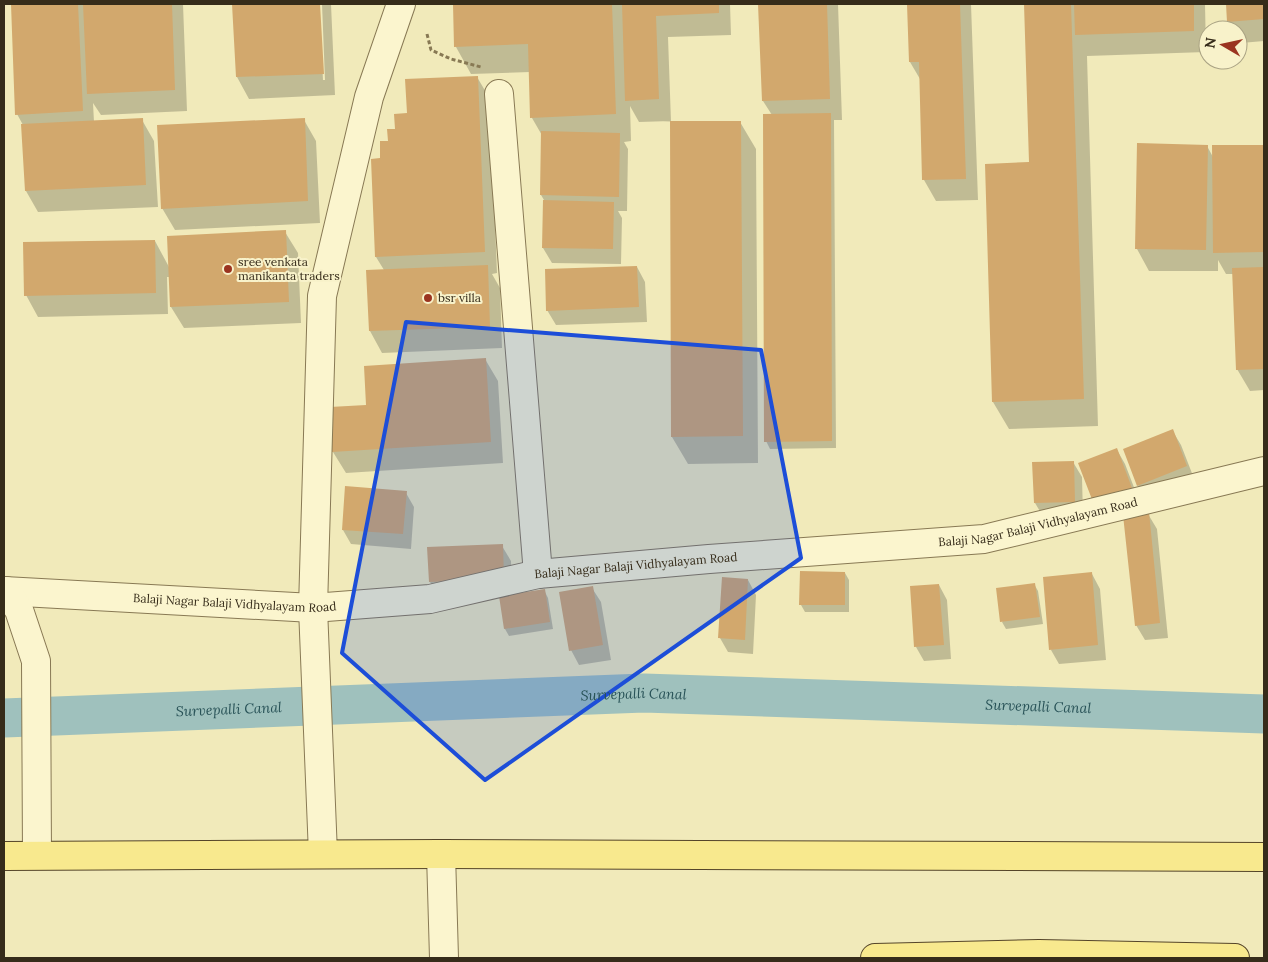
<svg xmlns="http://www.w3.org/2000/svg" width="1268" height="962" viewBox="0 0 1268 962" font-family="Lora,serif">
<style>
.shadow{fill:#0003}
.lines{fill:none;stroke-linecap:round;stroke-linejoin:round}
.canal{stroke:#9fc1bd;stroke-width:39}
.building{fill:#d2a86d}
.minor-casing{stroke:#887954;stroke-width:30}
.major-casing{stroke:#554529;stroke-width:30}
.path{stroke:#887954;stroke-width:3;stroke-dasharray:4 2.5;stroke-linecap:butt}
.minor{stroke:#fbf5ce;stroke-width:28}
.major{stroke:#f8e98e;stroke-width:28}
.marked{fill:#1d4ed8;fill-opacity:0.2;stroke:#1d4ed8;stroke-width:4;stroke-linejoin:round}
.poi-dot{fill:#9b3420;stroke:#f8f2ca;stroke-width:2}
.labels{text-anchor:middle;stroke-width:4;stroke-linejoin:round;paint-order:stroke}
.poi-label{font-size:12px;fill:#362c1a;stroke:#f8f2ca;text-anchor:start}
.street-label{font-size:12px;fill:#362c1a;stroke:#f8f2ca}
.water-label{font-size:14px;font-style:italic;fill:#285257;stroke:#f8f2ca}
</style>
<rect width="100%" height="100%" fill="#f1eaba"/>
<!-- shadow -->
<path class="shadow" d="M12 4H183L187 111 101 115 93 103 94 122 142 120 154 141 158 207 38 212 26 191 23 125 17 114Z
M234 4H319L323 80H325L322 4H331L335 95 249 99 237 77Z
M454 4H730L731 35 668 37 671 122H740L756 149 758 463 688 464 672 437 671 121 639 122 630 106 631 141 624 142 628 149 627 211H618L622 218 621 264 552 263 543 248 544 200 541 195 543 137 532 118 530 72 471 74 456 47Z
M760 4H838L842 120H834L836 448 770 449 766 441 772 115 763 101Z
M908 4H971L978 200 936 201 924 180 920 79 910 62Z
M1025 4H1205L1206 52 1087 56 1098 426 1009 429 993 402 1030 163Z
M1227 4H1264V41L1241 43 1238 38V30H1233L1228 21Z
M477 77 490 99 497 273 492 274 500 288 502 348 382 353 370 331 384 270 376 257 382 159 396 130Z
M304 120 316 141 320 223 175 230 162 208Z
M1207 146 1213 157V147L1264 146V390L1250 391 1237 369 1234 274H1226L1218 260V271H1149L1137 249Z
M285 232 298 253 301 323 184 328 171 307 170 277H167L168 314 38 317 26 295 155 241 169 267Z
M637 267 645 282 647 322 556 325 547 310Z
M485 359 498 381 503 463 346 473 333 452 368 406Z
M1172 430 1181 445 1195 481 1146 500 1138 485Z
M1117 450 1125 464 1140 503 1103 517Z
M1073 462 1082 477 1083 516 1044 518 1035 503Z
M406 493 414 507 411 549 351 544 343 530Z
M1148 514 1157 529 1168 638 1145 640 1136 625Z
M502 546 511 561 512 595 544 590 548 598 553 629 509 636 505 629 501 597H438L430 582Z
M845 573 849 580V612H805L801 605Z
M1092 574 1100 589 1106 660 1059 664 1051 650Z
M748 580 756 595 753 654 728 652 720 638Z
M1034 584 1038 591 1043 624 1006 629 1002 622Z
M939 585 947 600 951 659 924 661 916 647Z
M592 588 601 602 611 660 579 665 571 650Z"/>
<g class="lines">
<!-- canal -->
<path class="canal" id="s1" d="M4 718 644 693 1264 714"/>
</g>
<!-- building -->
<path class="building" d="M11 4H78L83 111 15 115Z
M83 4H172L175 90 87 94Z
M232 4H320L324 74 236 77Z
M453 4H612L616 114 530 118 528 44 454 47Z
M622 4H719V13L656 16 659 99 625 101Z
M758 4H827L830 99 762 101Z
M907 4H960L966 179 922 180 919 62H909Z
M1024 4H1071L1084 399 992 402 985 164 1029 162Z
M1074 4H1194V31L1075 35Z
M1226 4H1264V19L1227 22Z
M478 76 485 252 375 257 371 159 380 158V141H388L387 129H395L394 114 407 113 405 79Z
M831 113 832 441 764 442 763 114Z
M143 118 146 185 25 191 21 124Z
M305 118 308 201 161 209 157 125Z
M670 121H741L743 436 671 437Z
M541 131 620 133 619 197 540 195Z
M1137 143 1208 145 1206 250 1135 249Z
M1212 145H1264V252L1213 253Z
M543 200 614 202 613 249 542 248Z
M286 230 289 302 170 307 167 236Z
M155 240 156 293 24 296 23 242Z
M488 265 490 327 369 331 366 270Z
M637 266 639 307 546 311 545 269Z
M1264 267V369L1236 370 1232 268Z
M486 358 491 442 332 452 330 407 366 405 364 366Z
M1173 429 1187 466 1137 486 1123 449Z
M1117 448 1132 488 1093 502 1078 463Z
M1074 461 1075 502 1034 503 1032 462Z
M345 486 407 491 403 534 342 530Z
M1149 512 1160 623 1135 626 1123 515Z
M503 544 504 579 429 582 427 547Z
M800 571 845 572V605H799Z
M1092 572 1098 645 1049 650 1043 577Z
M722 577 748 579 745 640 718 638Z
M1035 583 1040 617 1000 622 996 588Z
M939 584 944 645 914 647 910 586Z
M593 586 603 645 569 651 559 592Z
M545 589 550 622 504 629 499 596Z"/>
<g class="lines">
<defs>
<g id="minor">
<path d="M499 94 538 574"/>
<path id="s2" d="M4 591 313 608 430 599 538 574 709 559 984 539 1264 471"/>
<path d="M6 591 19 610 36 661 37 855"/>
<path d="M323 854 313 608 322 296 369 97 401 4"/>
<path d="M441 854 444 958"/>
</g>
<path id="major" d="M4 856 441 854 1264 857
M875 958 1039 954 1235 958"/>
</defs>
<!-- minor casing -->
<use href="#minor" class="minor-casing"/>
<!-- major casing -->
<use href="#major" class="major-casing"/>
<!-- path -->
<path class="path" d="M427 34 431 50 451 59 481 67"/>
<!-- minor -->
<use href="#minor" class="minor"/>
<!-- major -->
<use href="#major" class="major"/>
</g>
<!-- marked area -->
<path class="marked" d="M406 322 761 350 801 558 485 780 342 653Z"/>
<!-- markers -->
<g class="poi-dot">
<circle cx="228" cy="269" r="5"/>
<circle cx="428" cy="298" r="5"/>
</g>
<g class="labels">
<!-- poi labels -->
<g class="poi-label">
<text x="238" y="266">sree venkata<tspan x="238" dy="14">manikanta traders</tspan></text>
<text x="438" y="302">bsr villa</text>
</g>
<!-- street labels -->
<g class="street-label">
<text dy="4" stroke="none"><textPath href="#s2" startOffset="1041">Balaji Nagar Balaji Vidhyalayam Road</textPath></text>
<text dy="4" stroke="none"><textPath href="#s2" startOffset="636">Balaji Nagar Balaji Vidhyalayam Road</textPath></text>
<text dy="4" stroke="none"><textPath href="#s2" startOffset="231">Balaji Nagar Balaji Vidhyalayam Road</textPath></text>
</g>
<!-- water labels -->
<g class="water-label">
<text dy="5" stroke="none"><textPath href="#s1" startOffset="630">Survepalli Canal</textPath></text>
<text dy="5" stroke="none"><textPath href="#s1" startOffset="1035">Survepalli Canal</textPath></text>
<text dy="5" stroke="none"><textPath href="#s1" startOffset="225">Survepalli Canal</textPath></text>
</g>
</g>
<!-- border -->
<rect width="1268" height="962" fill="none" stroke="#362c1a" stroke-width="10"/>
<!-- north arrow -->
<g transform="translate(1223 45) rotate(279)"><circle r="24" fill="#f8f2ca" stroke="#aaa384"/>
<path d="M0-4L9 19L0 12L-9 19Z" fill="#9b3420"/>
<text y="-8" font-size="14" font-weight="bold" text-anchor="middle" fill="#362c1a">N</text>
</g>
</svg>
